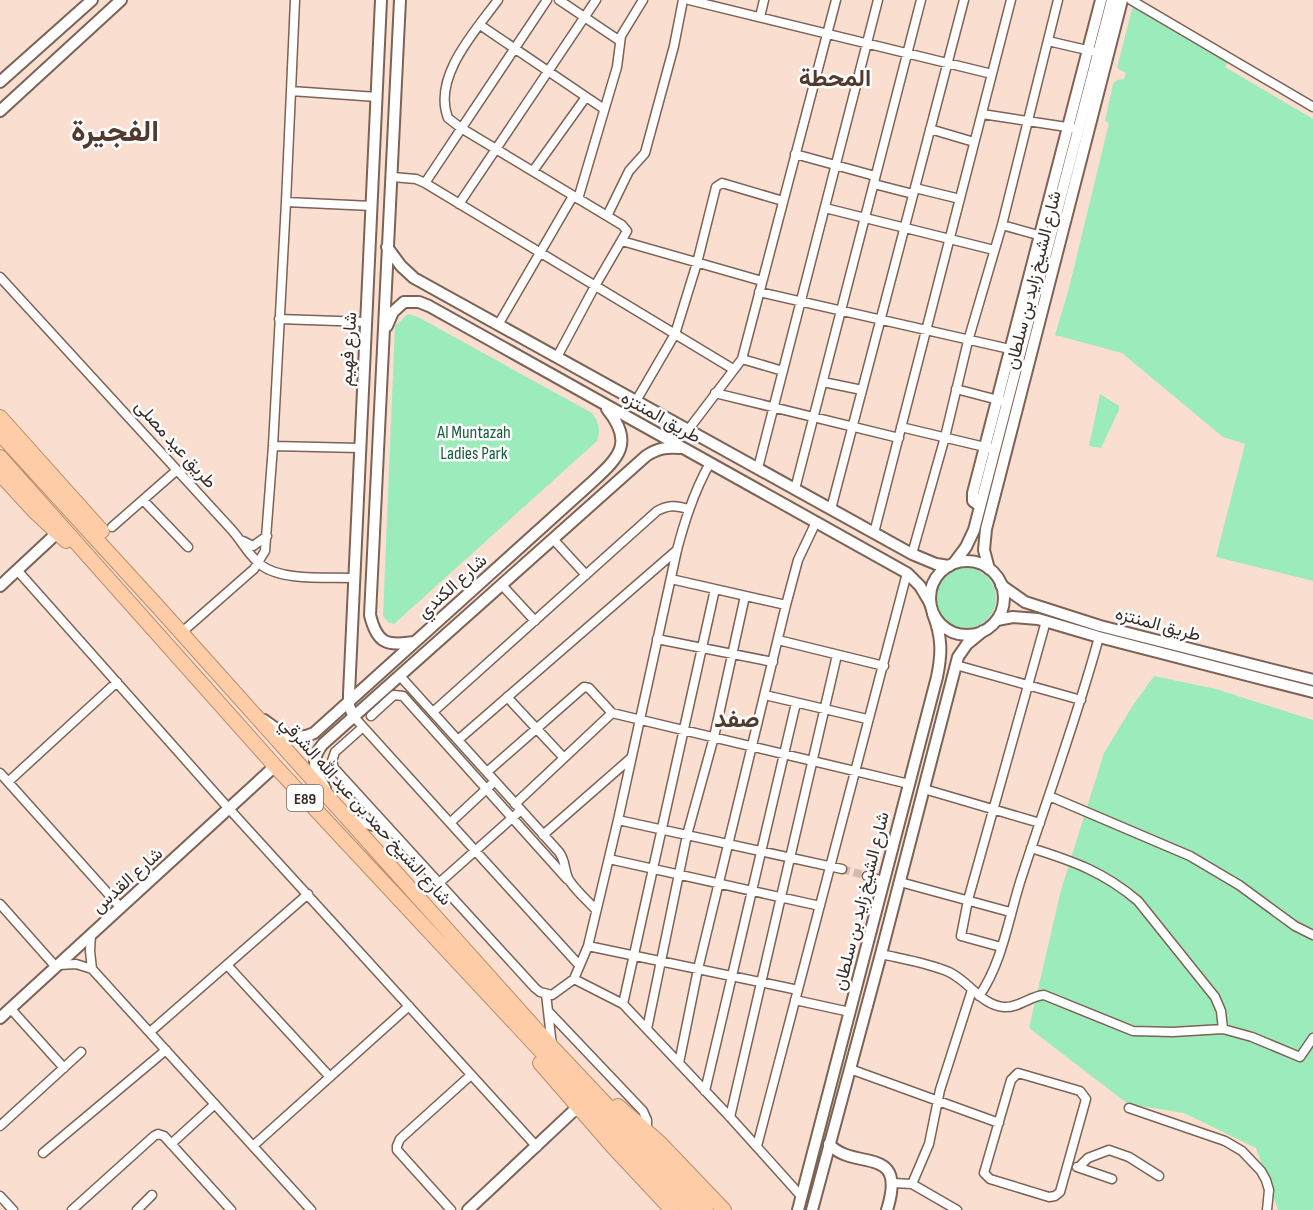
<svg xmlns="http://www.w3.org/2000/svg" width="1313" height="1210" viewBox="0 0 1313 1210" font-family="'Sofia Sans Condensed',Vazirmatn,sans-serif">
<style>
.green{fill:#9cebbb}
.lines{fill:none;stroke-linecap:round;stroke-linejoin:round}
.minor-tunnel{stroke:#d3bbad;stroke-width:8;stroke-dasharray:8 4;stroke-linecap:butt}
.minor-casing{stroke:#7b6356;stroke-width:11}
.tertiary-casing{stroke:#7b6356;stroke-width:14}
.secondary-casing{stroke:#7b6356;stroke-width:14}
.trunk-casing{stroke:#b88d6b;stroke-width:16}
.minor{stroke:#fff;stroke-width:8}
.tertiary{stroke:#fff;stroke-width:10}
.secondary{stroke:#fff;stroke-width:10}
.trunk{stroke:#fecca6;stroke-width:14}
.labels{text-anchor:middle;stroke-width:5;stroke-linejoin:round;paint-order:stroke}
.shield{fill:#fff;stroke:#746c68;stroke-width:1.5}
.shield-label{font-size:16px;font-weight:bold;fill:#382d27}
.street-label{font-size:18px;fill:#382d27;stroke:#fff}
.park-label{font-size:18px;fill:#185e3b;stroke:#fff}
.district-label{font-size:24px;font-weight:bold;fill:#513a2e;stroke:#fff}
.town-label{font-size:30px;font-weight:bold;fill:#513a2e;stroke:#fff}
</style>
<rect width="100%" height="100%" fill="#fadecf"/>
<!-- green -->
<path class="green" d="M1133 5 1229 60 1225 67 1313 119V581L1216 557 1245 444 1223 437 1122 353 1055 335 1069 288 1109 123 1105 121 1113 84 1117 80 1124 79 1126 73 1117 68Z
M408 314 418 317 592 413C599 423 601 429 597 441L394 624 388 622 383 616 395 326Z
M1100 394 1119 406V410L1101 448 1089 446Z
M936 598a30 30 0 1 1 60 0a30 30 0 1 1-60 0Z
M1154 676 1216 689 1313 720V1210H1278L1256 1148 1184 1113 1128 1104 1029 1028 1061 890 1104 753 1133 705Z"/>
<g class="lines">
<!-- minor-tunnel -->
<path class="minor-tunnel" d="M842 869 867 876"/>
<defs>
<path id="minor" d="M295 0 291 91 377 97
M498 0C476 30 432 77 448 118L461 128 622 225 627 231 595 286 557 357
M559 0 620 41
M689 0 992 74
M1131 0 1313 107
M760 17 764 0
M480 25 604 109
M1048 41 1091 51
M291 91 286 202 372 206
M982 114 1073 128
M930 129 974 142
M795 154 875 176
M533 171 586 97
M392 177 416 179 425 183 733 369
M425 183 547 0
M874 184 913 194
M915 188 960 199
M578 199 617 67 621 36 643 0
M459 204 596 0
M825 208 994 250
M607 216 629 171 645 153 674 46 683 0
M1002 225 1045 237
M622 241 762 281
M0 277 231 529C242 541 248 555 261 565 281 581 328 577 353 578
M759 292 1014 350
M279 319 367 322
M498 325 573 196
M742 359 783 371
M823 382 862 390
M956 389 1002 401
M715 393 899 438
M636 401 675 334 697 263 716 187 722 183 783 201
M901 427 989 448
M688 430 742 359 836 0
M273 446 360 448
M758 468 878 0
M795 489 921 0
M143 500 188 547
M831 509 964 0
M112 527 177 470
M874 533 1011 0
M553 539 586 575
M243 541 253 546 267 536
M912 554 945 437 968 341 1002 225 1058 0
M17 570 222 801 537 1147
M671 579 786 605
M502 585 535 621
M181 633 254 569 265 551 273 446 286 202
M657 639 773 662
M778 640 884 666
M956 665 1081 700
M400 676 559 852C566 861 564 871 569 880 576 891 588 901 596 910
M765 695 867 719
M507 697 564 758
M433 712 657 511C668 505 676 505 688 509
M371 716 394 695 403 696 567 879
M354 717 579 965
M363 727 335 752 332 761 334 768 535 988 540 992 552 995 574 979 588 946 618 820 677 550C685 519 694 491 710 463
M458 740 677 550
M487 772 584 687 589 688 612 713 909 784
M0 773 121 908
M8 782 117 682
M924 789 1040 823
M1049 796 1190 856 1239 885 1295 926 1313 935
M515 804 612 713
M348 818 390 832
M618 820 842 869
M451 822 495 781
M543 835 631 758
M1031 848C1073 861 1104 872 1138 901L1215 997 1221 1011 1223 1029 1252 1037 1300 1057 1313 1038
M609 859 820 906
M867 876 883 881
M900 882 1010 912
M439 883 521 810
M0 904 56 967
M91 934 90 951 92 969
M588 946 798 990
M1001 947 961 936 968 900 1046 621
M881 954C903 959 929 963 949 972 970 982 981 1005 1004 1007 1019 1008 1030 996 1044 995L1133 1031 1173 1032 1223 1029
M59 965 76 964 92 969 311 1210
M227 965 330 1077
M574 979 623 1004 730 1117 801 1196
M546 994 552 1046
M979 996C1003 962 1009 915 1022 876 1048 796 1077 718 1099 637
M795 1000 850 1012
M623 1004 715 589
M10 1008 64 1068
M548 1011 643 1111 647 1120V1130
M647 1029 687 835 714 737 745 596
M150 1032 308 894
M679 1063 698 969 786 605 798 560 816 522
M850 1069 999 1123
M1018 1073 1080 1091 1086 1099 1060 1192 1055 1196 1049 1197 990 1179 984 1173 1011 1080Z
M705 1091 796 703
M1129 1108 1225 1141 1242 1151 1261 1171 1266 1180 1269 1190 1267 1210
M730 1117 837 655
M0 1126 81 1052
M171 1144 215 1104
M253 1146 409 1006
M757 1146 907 573
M43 1153 166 1050
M1077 1167 1112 1179
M1079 1167 1088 1158 1109 1150 1129 1157 1159 1176
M893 1183 912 1184 957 1210
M912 1184 929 1144 940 1090 972 990
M0 1196 13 1210
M72 1210 154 1136 158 1134 164 1136 231 1210
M137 1210 152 1195
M451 1210 397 1150V1146L400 1139 471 1075"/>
<path id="tertiary" d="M400 0 370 615C377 644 387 646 414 642
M387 247 401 266 414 278 912 554 936 564 949 566
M387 326 393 312 404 302H419L429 306 907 573 920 586 930 603
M980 506 973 501V493L1101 0
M1001 585 1025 602 1100 626 1313 680
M0 586 57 533
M997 620 1013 617 1038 619 1099 637 1313 692
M354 717 349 706V694L381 0
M264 720C281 732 293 743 314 733L590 484C617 459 636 444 607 409
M325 788C316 772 309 760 323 744L646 456C658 448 666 447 680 448
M0 1018 275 766
M829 1144C854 1172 908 1143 887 1210
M468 1210 583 1102"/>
<path id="secondary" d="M0 82 92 0
M0 111 121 0
M930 598a37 37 0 1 1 74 0a37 37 0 1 1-74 0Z
M954 563 966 547 974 530 1112 0
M989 569 984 550 986 529 1122 0
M798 1210 937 677C942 653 942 637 933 614
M812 1210 881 954 958 657 967 644 983 631"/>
<path id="trunk" d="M0 417 102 531
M0 434 160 609 552 1047 706 1210
M0 457 275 766 689 1210
M0 474 35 512 66 541
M540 1063 613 1147 672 1210
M618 1106 660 1143 724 1210"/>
</defs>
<!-- minor casing -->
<use href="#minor" class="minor-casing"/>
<!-- tertiary casing -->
<use href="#tertiary" class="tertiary-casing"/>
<!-- secondary casing -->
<use href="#secondary" class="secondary-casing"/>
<!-- trunk casing -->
<use href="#trunk" class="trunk-casing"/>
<!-- minor -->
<use href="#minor" class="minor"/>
<!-- tertiary -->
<use href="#tertiary" class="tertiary"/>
<!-- secondary -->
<use href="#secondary" class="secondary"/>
<!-- trunk -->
<use href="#trunk" class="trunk"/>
</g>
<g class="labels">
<!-- shield labels -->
<rect class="shield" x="287" y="785" width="36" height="26" rx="4.5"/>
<g class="shield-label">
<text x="305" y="804">E89</text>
</g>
<!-- street labels -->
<g class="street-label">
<text transform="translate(1033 280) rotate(-76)" y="6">شارع الشيخ زايد بن سلطان</text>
<text transform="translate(348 349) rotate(-86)" y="6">شارع فهيم</text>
<text transform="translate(661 417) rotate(29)" y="6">طريق المنتزه</text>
<text transform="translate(176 444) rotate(48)" y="6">طريق عيد مصلى</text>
<text transform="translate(452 586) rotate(-42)" y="6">شارع الكندي</text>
<text transform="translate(1158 624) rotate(15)" y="6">طريق المنتزه</text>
<text transform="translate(366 811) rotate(48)" y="6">شارع الشيخ حمد بن عبد الله الشرقي</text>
<text transform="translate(127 880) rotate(-42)" y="6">شارع القدس</text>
<text transform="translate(861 901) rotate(-76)" y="6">شارع الشيخ زايد بن سلطان</text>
</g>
<!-- park labels -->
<g class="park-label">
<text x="474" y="438">Al Muntazah<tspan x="474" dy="21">Ladies Park</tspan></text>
</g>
<!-- district labels -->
<g class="district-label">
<text x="835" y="86">المحطة</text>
<text x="737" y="727">صفد</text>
</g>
<!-- town labels -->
<g class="town-label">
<text x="115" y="141">الفجيرة</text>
</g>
</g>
</svg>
